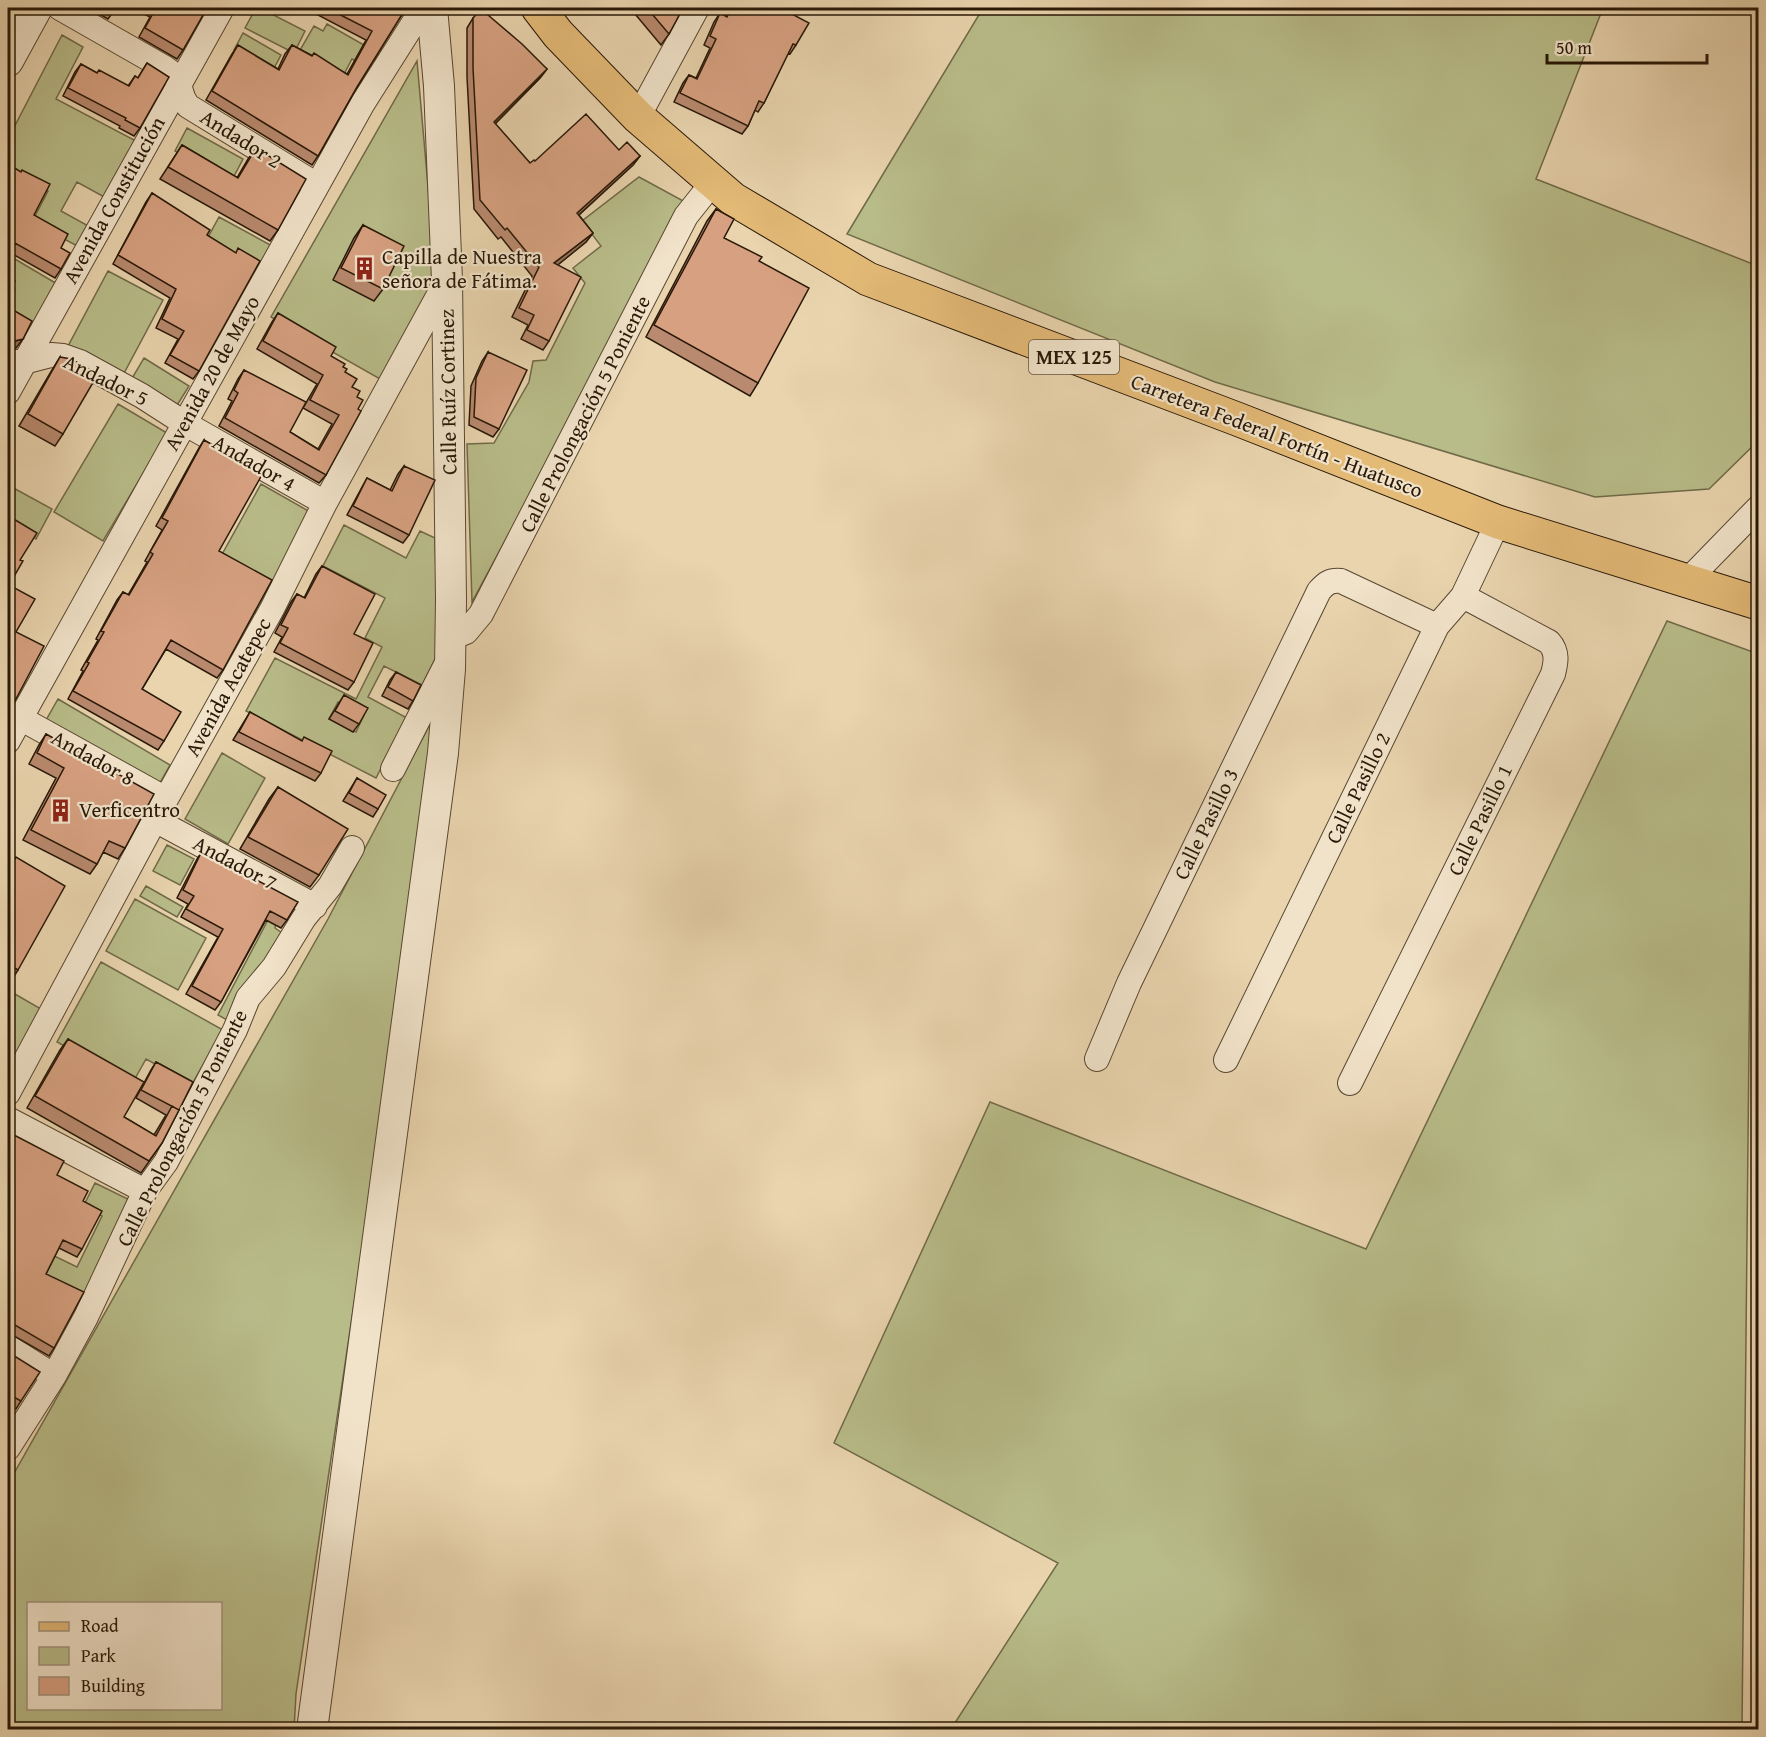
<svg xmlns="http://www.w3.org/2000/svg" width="1766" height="1737" viewBox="0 0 1766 1737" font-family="'Gentium Book Plus',serif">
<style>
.green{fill:#b8bc89;stroke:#706a48;stroke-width:1.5;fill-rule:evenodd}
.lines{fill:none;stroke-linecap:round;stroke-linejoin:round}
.minor-casing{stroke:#584731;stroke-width:26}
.tertiary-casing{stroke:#584731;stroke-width:32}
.primary-casing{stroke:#281807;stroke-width:35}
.minor{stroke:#f1e3ca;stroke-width:24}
.tertiary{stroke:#f1e3ca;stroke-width:30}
.primary{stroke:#e4ba77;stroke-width:33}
.wall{fill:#b98a6f;stroke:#281807;stroke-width:1.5}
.shaded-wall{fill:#96715a;stroke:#281807;stroke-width:1.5}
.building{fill:#d7a181;stroke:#281807;stroke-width:1.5}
.labels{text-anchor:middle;stroke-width:4.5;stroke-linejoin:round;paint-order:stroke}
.shield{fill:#f1e3ca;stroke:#645542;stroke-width:1.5}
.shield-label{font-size:20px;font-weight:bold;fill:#281807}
.street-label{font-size:21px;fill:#281807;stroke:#f1e3ca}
.poi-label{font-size:21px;fill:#281807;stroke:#f1e3ca;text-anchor:start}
</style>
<rect width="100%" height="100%" fill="#e9d4ae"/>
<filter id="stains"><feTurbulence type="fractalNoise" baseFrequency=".00333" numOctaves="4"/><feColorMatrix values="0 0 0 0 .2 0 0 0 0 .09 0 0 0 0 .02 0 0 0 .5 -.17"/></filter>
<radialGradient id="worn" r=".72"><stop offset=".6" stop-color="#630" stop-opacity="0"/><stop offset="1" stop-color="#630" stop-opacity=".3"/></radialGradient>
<!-- green -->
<path class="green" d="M256 8H260L305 31 294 53 245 28Z
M983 8H1603L1536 179 1758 266V441L1709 489 1595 497 1215 382 847 234Z
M327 24 378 53 374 61 364 56 360 63 352 59 343 76 299 52 314 26 323 31Z
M243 33 281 55 272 72 234 50Z
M62 35 83 47 56 99 136 141 106 198 77 182 61 211 92 228 81 248 32 222 48 191 8 169V139Z
M417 61 436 278 380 379 271 317Z
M187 128 243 159 231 182 175 151Z
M639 177 687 203 472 602 467 444 494 443 529 382 533 361 546 360 585 283 573 268 601 246 582 221Z
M219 217 274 247 261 271 206 241Z
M8 255 59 285 32 330 8 316V303L15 290 8 286Z
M108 271 163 300 122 377 67 348Z
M144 358 189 386 176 407 131 380Z
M118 404 167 433 103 541 54 512Z
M261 484 312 513 273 587 220 558Z
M8 485 52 509 36 539 8 523Z
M344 525 406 558 420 531 435 538 438 653 422 685 384 666 368 697 407 718 376 778 246 711 275 658 356 699 382 647 365 638 385 598 323 566ZM338 702 364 715 356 732 329 719Z
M1667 621 1753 652 1742 1729H951L1058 1563 834 1443 990 1102 1366 1249Z
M58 699 170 765 157 788 45 722Z
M439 707 377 1149 296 1694 294 1729 8 1730V1484L328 919ZM28 1604H220V1708H28Z
M222 753 265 778 228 844 185 819Z
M167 845 194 859 180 885 153 871Z
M146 886 183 907 177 917 140 896Z
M135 899 206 938 178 990 106 951Z
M269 918 276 922 275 928 285 935 231 1022 218 1015Z
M101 962 223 1030 192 1084 146 1059 132 1084 57 1042Z
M8 990 41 1009 8 1068Z
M95 1183 136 1203 90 1298 35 1271 44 1251 77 1267 102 1216 83 1207Z
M1758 1230V1587H1753Z"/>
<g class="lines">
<defs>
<path id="minor" d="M60 8 165 68C187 83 175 90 188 106L317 185
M638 117 697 8
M16 362H24L51 355 63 356 80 362 142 396 184 423 325 503
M8 392 222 8
M1686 582 1758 508
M450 638 466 632 481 614 686 216 713 182
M20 718 166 799
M8 741 363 103 423 8
M393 769 448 661
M155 820 315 906
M1097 1059 1129 983 1319 591C1326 583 1330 580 1341 581L1437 626
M1226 1060 1437 626 1463 596 1498 522
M1350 1083 1553 674C1556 662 1558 652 1549 642L1463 596
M8 1093 166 799 272 609 325 503 447 280
M8 1119 145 1191
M8 1347 54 1376
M8 1448 54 1376 86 1317 145 1191 166 1162 235 1030 248 998 274 967 304 918 330 886 352 848"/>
<path id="tertiary" d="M8 61 37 8
M312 1730 443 753 450 669 451 599 447 280 439 86 432 8"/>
<path id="primary" d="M538 8 558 34 638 117 733 199 868 279 1237 419 1498 522 1758 603"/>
</defs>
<!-- minor casing -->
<use href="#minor" class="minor-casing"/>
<!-- tertiary casing -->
<use href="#tertiary" class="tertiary-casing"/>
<!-- primary casing -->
<use href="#primary" class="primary-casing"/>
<!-- minor -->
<use href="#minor" class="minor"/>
<!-- tertiary -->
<use href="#tertiary" class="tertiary"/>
<!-- primary -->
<use href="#primary" class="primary"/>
</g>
<!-- wall -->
<path class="wall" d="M88 8H116L108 19Z
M133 8H207L183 50 177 59 139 37 150 17Z
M308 8H406L357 87 318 156 312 165 206 100 232 54 238 45 278 69 285 54 292 45 347 74 366 40 316 14 317 12Z
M630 8H683L669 34 661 45Z
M729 8H790L788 12 796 45 790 54 788 53 764 103 758 112 755 110 748 126 742 134 674 102 683 83 689 75 696 78 710 48 704 45 714 22 720 13 726 16Z
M473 18 547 69 540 78 495 124 530 163 535 161 619 150 640 156 633 165 579 215 593 233 586 242 557 265 549 341 543 350 521 339 528 325 512 317 532 276 501 237 498 239 474 209 467 77V28Z
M147 63 140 128 134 136 119 128 120 126 63 96 75 72 81 64 97 73 128 86 135 76 138 78Z
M182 145 237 178 248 159 256 148 278 230 270 241 160 179Z
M8 164 34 215 61 248V269L55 278 9 252Z
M152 193 207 235 199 371 193 379 165 363 178 339 156 328 170 298 113 264 146 202Z
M716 209 724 238 759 261 758 383 750 396 646 337 707 221Z
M363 225 383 289 374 301 333 280 354 238Z
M278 313 343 367 357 397 326 475 319 483 219 426 232 401 228 399 238 379 244 370 290 432 318 449 332 424 303 408 317 384 257 349 272 322Z
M488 352 499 429 493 437 469 425 471 386 482 361Z
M60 357 63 434 55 446 19 426 52 370Z
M204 440 219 551 223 670 217 678 166 649 142 689 164 741 158 750 68 699 83 671 81 670 98 640 96 639 117 600 123 592 128 595 147 562 145 561 162 530 156 526 199 448Z
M404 466 409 535 403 543 347 515 362 487 367 478 390 490 398 474Z
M322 566 354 634V682L348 690 274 652 282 637 275 633 291 602 297 594 304 598 316 574Z
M396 672 413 701 408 709 382 696 390 680Z
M344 695 359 724 353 732 329 719Z
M250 712 321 773 315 781 233 740Z
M46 734 125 848 118 859 103 852 97 864 90 874 23 840 56 778 29 764 39 745Z
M357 778 378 809 373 817 343 801Z
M278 787 319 875 310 887 240 849 269 799Z
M202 851 287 920 281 928 266 920 221 1002 215 1010 186 994 218 937 181 917 188 904 177 898 197 859Z
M8 855 18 970 13 978 8 975Z
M68 1039 124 1117 154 1135 166 1115 136 1098 151 1070 156 1062 193 1082 162 1143 141 1173 27 1108 60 1050Z
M14 1135 83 1201 82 1249 77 1257 59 1248 46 1274 54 1348 49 1356 9 1333H8V1144Z
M8 1352 21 1401 16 1409 8 1405Z"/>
<!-- shaded-wall -->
<path class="shaded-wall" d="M547 69 540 78 488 131 494 122Z
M640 156 633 165 571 222 577 213Z
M593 233 586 242 548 273 554 263Z
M23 339 16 348 8 350 15 341Z
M15 1325 9 1333H8V1326Z"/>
<!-- building -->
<path class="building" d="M156 8H207L183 50 145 28Z
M327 8H406L357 87 318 156 212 91 238 45 279 70 292 45 312 56 314 53 348 75 372 31Z
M647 8H683L669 34Z
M731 8H790L788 12 809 23 796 45 793 44 764 103 759 101 748 126 680 93 689 75 697 79 716 39 710 36 720 13 727 17Z
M481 9 522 44 547 69 494 122 530 163 534 160 535 161 586 114 619 150 627 142 640 156 577 213 593 233 554 263 581 277 549 341 527 330 534 315 519 308 539 267 507 228 505 230 480 200 473 68V18Z
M147 63 169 77 140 128 125 120 126 118 68 88 81 64 97 73 99 70 129 86 135 76 138 78Z
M182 145 238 178 256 148 306 179 278 230 168 167Z
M8 164 21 172 22 170 50 184 34 215 68 234 61 248 70 253 61 269 15 243 8 255Z
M152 193 210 230 207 235 236 253 238 248 260 261 199 371 170 355 184 331 162 319 176 289 118 255Z
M716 209 734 219 724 238 762 257 759 261 809 288 758 383 654 325Z
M363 225 404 246 383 289 341 268Z
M8 277 15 281 8 295Z
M8 307 32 321 23 339 15 341 10 346 8 353 10 361 8 366Z
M278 313 336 347 331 356 345 364 343 367 347 369 345 372 357 379 352 387 360 391 357 397 363 400 358 409 361 411 326 475 225 418 238 393 234 390 244 370 306 402 290 432 319 450 339 415 310 400 323 375 263 341Z
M488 352 527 370 499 429 474 417 476 378Z
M60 357 71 359 98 374 63 434 28 414Z
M204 440 263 473 219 551 272 580 223 670 171 640 142 689 181 712 164 741 73 691 89 663 87 662 104 632 101 631 123 592 129 595 153 554 150 552 168 521 162 518Z
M404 466 435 480 409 535 353 506 367 478 392 491Z
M12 518 37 533 20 560 23 561 9 585 35 599 16 632 44 646 8 714V526Z
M322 566 375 594 354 634 373 643 354 682 280 643 288 628 281 625 297 594 305 598Z
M396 672 421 685 413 701 388 687Z
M344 695 368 708 359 724 335 711Z
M250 712 302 741 304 737 332 751 321 773 239 732Z
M46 734 154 794 125 848 109 841 97 864 31 830 64 768 37 753Z
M357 778 386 795 378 809 349 793Z
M278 787 348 829 319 875 248 837Z
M202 851 298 902 287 920 270 911 221 1002 192 986 223 929 186 909 194 896 183 890Z
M8 855 15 859 16 857 65 886 18 970 8 964Z
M68 1039 144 1082 124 1117 156 1136 172 1106 179 1110 162 1143 149 1161 35 1096Z
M156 1062 193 1082 179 1110 141 1090Z
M14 1135 64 1161 57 1175 88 1191 83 1201 102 1211 82 1249 63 1240 46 1274 84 1292 54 1348 15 1325 8 1326V1146Z
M8 1352 40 1372 21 1401 8 1394Z"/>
<!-- icons -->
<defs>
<symbol id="building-bare" viewBox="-9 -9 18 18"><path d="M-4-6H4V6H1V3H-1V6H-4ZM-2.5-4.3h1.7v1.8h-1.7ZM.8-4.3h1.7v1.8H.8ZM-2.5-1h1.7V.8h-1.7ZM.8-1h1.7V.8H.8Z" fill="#8f2418" stroke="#f1e3ca" stroke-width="2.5" paint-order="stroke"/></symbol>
</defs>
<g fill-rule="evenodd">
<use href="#building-bare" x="348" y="252" width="33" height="33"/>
<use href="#building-bare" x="44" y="794" width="33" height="33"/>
</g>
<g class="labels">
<!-- shield labels -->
<rect class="shield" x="1029" y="340" width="90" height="34" rx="4.5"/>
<g class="shield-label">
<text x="1074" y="364">MEX 125</text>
</g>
<!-- street labels -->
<g class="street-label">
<text transform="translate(241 139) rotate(32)" y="7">Andador 2</text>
<text transform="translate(114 200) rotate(-61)" y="7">Avenida Constitución</text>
<text transform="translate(212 373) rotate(-61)" y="7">Avenida 20 de Mayo</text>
<text transform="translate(106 380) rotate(26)" y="7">Andador 5</text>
<text transform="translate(448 392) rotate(-91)" y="7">Calle Ruíz Cortinez</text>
<text transform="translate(585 414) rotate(-63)" y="7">Calle Prolongación 5 Poniente</text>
<text transform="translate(1277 436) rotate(21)" y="7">Carretera Federal Fortín - Huatusco</text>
<text transform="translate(254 463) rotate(30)" y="7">Andador 4</text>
<text transform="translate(228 687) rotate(-61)" y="7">Avenida Acatepec</text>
<text transform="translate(93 758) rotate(29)" y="7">Andador 8</text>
<text transform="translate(1358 788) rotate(-64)" y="7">Calle Pasillo 2</text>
<text transform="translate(1480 820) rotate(-64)" y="7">Calle Pasillo 1</text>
<text transform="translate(1206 824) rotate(-64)" y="7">Calle Pasillo 3</text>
<text transform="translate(235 863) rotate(28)" y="7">Andador 7</text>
<text transform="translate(182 1128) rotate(-63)" y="7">Calle Prolongación 5 Poniente</text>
</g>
<!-- poi labels -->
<g class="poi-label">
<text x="382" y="264">Capilla de Nuestra<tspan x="382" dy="24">señora de Fátima.</tspan></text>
<text x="79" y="817">Verficentro</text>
</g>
</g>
<!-- margin -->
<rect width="1766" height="1737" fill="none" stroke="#e9d4ae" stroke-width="30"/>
<rect x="9" y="9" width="1748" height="1719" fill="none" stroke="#281807" stroke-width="3"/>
<rect x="15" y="15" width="1736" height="1707" fill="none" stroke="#281807" stroke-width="1.5"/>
<!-- legend -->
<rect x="27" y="1602" width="195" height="108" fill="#f1e3ca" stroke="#a1927c" stroke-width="1.5"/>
<rect x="39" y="1622" width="30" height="9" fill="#e4ba77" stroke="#a1927c" stroke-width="1.5"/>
<text x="81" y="1632" font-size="18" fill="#281807">Road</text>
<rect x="39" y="1647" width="30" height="18" fill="#b8bc89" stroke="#a1927c" stroke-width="1.5"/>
<text x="81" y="1662" font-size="18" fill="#281807">Park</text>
<rect x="39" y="1677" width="30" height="18" fill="#d7a181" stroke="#a1927c" stroke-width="1.5"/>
<text x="81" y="1692" font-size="18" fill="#281807">Building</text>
<!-- scale -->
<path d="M1547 54v9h160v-9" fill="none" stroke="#281807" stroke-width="3"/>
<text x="1556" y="54" font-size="18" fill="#281807" stroke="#f1e3ca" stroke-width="4.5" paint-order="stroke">50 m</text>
<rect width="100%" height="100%" filter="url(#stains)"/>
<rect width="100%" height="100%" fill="url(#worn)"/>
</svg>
